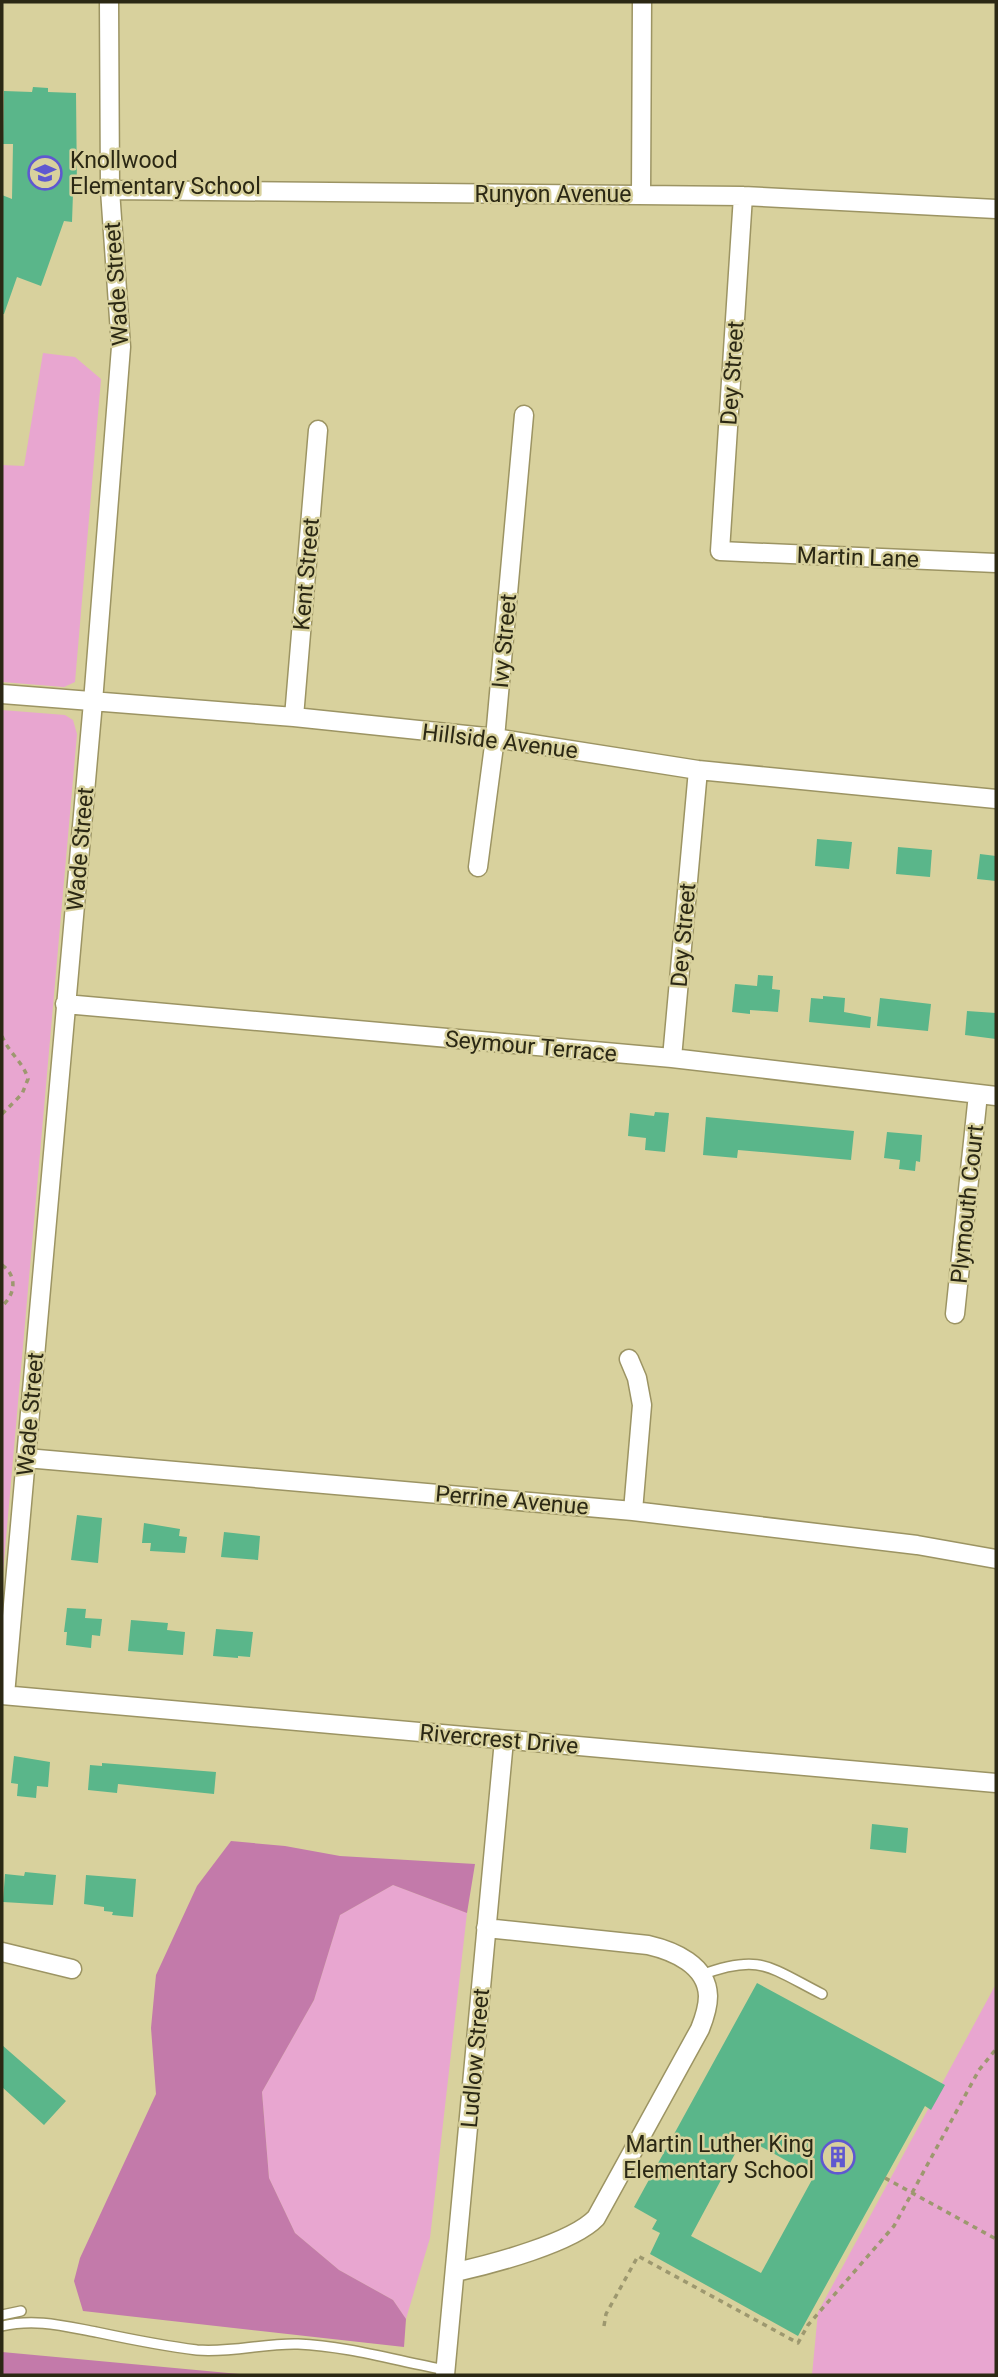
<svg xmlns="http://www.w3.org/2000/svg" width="998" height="2377" viewBox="0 0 998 2377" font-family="Roboto,sans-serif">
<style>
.green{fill:#e8a6d0}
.forest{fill:#c37aaa}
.building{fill:#5ab68a;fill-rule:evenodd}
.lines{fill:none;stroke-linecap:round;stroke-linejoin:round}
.lane-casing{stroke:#9c9463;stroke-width:12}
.street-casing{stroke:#9c9463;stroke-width:21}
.path{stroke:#9d986f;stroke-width:3.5;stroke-dasharray:5 5;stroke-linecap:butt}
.lane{stroke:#fff;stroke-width:9}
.street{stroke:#fff;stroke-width:18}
.labels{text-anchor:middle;stroke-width:5;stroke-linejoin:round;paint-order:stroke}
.poi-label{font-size:23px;fill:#2b2814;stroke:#d8d19d;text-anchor:start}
.street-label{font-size:23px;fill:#2b2814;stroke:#d8d19d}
</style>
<rect width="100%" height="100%" fill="#d8d19d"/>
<!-- green -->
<path class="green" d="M43 353 75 357 101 379 75 682 64 687 2 682V465L24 466Z
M2 710 65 715 73 720 77 734 2 1584Z
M393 1885 467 1913 430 2238 406 2319 393 2300 339 2270 295 2233 269 2178 262 2092 314 2000 340 1915Z
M996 1984V2375H812L818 2312Z"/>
<!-- forest -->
<path class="forest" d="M231 1841 285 1846 340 1856 475 1864 467 1913 393 1885 340 1915 314 2000 262 2092 269 2178 295 2233 339 2270 393 2300 406 2319 404 2347 83 2311 74 2281 80 2258 156 2094 151 2028 156 1975 197 1886Z
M2 2352 250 2375H2Z"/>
<!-- building -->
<path class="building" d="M33 87 48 88V92L76 93 77 193H73L72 222 64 221 41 286 17 277 4 314H2V195L12 199 13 144H3L4 91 32 92Z
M817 839 852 842 849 869 815 866Z
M898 847 932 850 930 877 896 874Z
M980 854 996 856V881L977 879Z
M758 975 773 976 772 989 780 990 778 1012 750 1010V1014L732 1012 735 984 757 986Z
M823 996 845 998 844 1012 871 1017 870 1028 809 1022 811 998 823 999Z
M880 998 931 1004 928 1031 877 1026Z
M967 1011 996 1013V1039L965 1035Z
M655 1112 669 1113 665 1152 645 1150 646 1138 628 1136 630 1113 654 1116Z
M706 1117 854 1131 851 1160 738 1150 737 1158 703 1155Z
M887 1132 922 1135 920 1162 916 1161 915 1171 899 1169 900 1160 884 1158Z
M77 1515 102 1518 98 1563 71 1560Z
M144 1523 180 1529 179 1536 187 1537 185 1553 150 1551 151 1543H142Z
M224 1532 260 1536 258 1560 221 1557Z
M67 1608 86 1609 85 1618 102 1619 100 1636 92 1635 91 1648 66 1645 67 1632H64Z
M131 1620 168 1623 167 1630 185 1632 183 1655 128 1651Z
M216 1629 253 1632 250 1657 238 1656V1658L213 1656Z
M14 1756 50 1762 48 1787 37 1786 36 1798 17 1796 18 1784 11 1783Z
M102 1763 216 1772 214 1794 118 1784 117 1793 88 1790 90 1765 102 1766Z
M872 1824 908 1828 906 1853 870 1849Z
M25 1872 56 1875 53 1905 3 1902 5 1874 24 1876Z
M86 1875 136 1879 133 1917 112 1915 113 1912 104 1911V1907L84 1904Z
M757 1983 945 2085 931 2110 925 2106 798 2336 650 2254 660 2233 652 2229 657 2220 634 2207ZM744 2137 814 2176 761 2273 691 2236Z
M2 2045 66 2101 44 2125 2 2087Z"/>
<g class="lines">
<defs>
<path id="lane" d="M701 1975C760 1953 769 1967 822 1994
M2 2315 21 2311
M2 2326C35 2318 64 2326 96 2332 129 2339 164 2346 197 2350 231 2353 264 2343 298 2344 347 2346 397 2361 446 2370"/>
<path id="street" d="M110 190 743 196 996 209
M641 195 642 2
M743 196 720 551 996 563
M2 694 294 717 495 738 698 770 996 799
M294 717 318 430
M478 867 495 738 524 415
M65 1004 672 1058 996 1096
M672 1058 698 770
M955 1314 978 1094
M629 1359 637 1378 642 1405 633 1511
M26 1458 633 1511 917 1545 996 1559
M2 1695 996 1783
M5 1695 93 702 121 347 110 190 109 2
M2 1952 72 1969
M456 2272C492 2264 572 2243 596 2218L700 2029C704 2019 708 2007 708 1996 707 1965 674 1951 648 1945L486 1928
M445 2375 504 1740"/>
</defs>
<!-- lane casing -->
<use href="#lane" class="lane-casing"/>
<!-- street casing -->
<use href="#street" class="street-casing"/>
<!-- path -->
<path class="path" d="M2 1036C8 1052 24 1063 28 1079L22 1094 2 1114
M2 1265C18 1276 15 1295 2 1306
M885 2178 996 2239
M604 2326 606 2314 638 2256 798 2343 808 2325 894 2226 979 2070 996 2049"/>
<!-- lane -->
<use href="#lane" class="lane"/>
<!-- street -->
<use href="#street" class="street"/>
</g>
<!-- icons -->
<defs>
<symbol id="school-ring" viewBox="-11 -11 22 22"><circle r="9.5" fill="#d8d19d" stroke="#5f58d0" stroke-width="1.5"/><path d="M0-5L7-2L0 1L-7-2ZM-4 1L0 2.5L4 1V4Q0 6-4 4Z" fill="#5f58d0"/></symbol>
<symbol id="building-ring" viewBox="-11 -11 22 22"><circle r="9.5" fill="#d8d19d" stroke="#5f58d0" stroke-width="1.5"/><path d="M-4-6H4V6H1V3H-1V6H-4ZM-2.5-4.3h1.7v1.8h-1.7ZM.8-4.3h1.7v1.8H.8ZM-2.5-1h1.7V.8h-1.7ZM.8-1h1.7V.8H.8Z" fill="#5f58d0"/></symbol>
</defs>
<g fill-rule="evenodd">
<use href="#school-ring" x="26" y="154" width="38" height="38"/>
<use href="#building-ring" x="819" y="2138" width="38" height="38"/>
</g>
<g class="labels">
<!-- poi labels -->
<g class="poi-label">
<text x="70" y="168">Knollwood<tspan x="70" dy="26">Elementary School</tspan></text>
<text x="814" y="2152" text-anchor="end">Martin Luther King<tspan x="814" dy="26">Elementary School</tspan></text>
</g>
<!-- street labels -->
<g class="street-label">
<text x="553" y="202">Runyon Avenue</text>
<text transform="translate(116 284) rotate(-94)" y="8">Wade Street</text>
<text transform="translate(732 373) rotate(-86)" y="8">Dey Street</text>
<text transform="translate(858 557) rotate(2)" y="8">Martin Lane</text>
<text transform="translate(306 574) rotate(-85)" y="8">Kent Street</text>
<text transform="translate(504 641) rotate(-85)" y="8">Ivy Street</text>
<text transform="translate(500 741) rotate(7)" y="8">Hillside Avenue</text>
<text transform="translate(80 849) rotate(-85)" y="8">Wade Street</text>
<text transform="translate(683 935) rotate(-85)" y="8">Dey Street</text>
<text transform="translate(531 1046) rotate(5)" y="8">Seymour Terrace</text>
<text transform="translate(967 1204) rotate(-84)" y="8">Plymouth Court</text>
<text transform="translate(30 1414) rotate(-85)" y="8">Wade Street</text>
<text transform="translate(512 1500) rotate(5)" y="8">Perrine Avenue</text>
<text transform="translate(499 1739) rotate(5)" y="8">Rivercrest Drive</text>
<text transform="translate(475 2058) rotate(-85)" y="8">Ludlow Street</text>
</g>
</g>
<!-- border -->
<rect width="998" height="2377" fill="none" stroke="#2b2814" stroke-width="7"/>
</svg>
